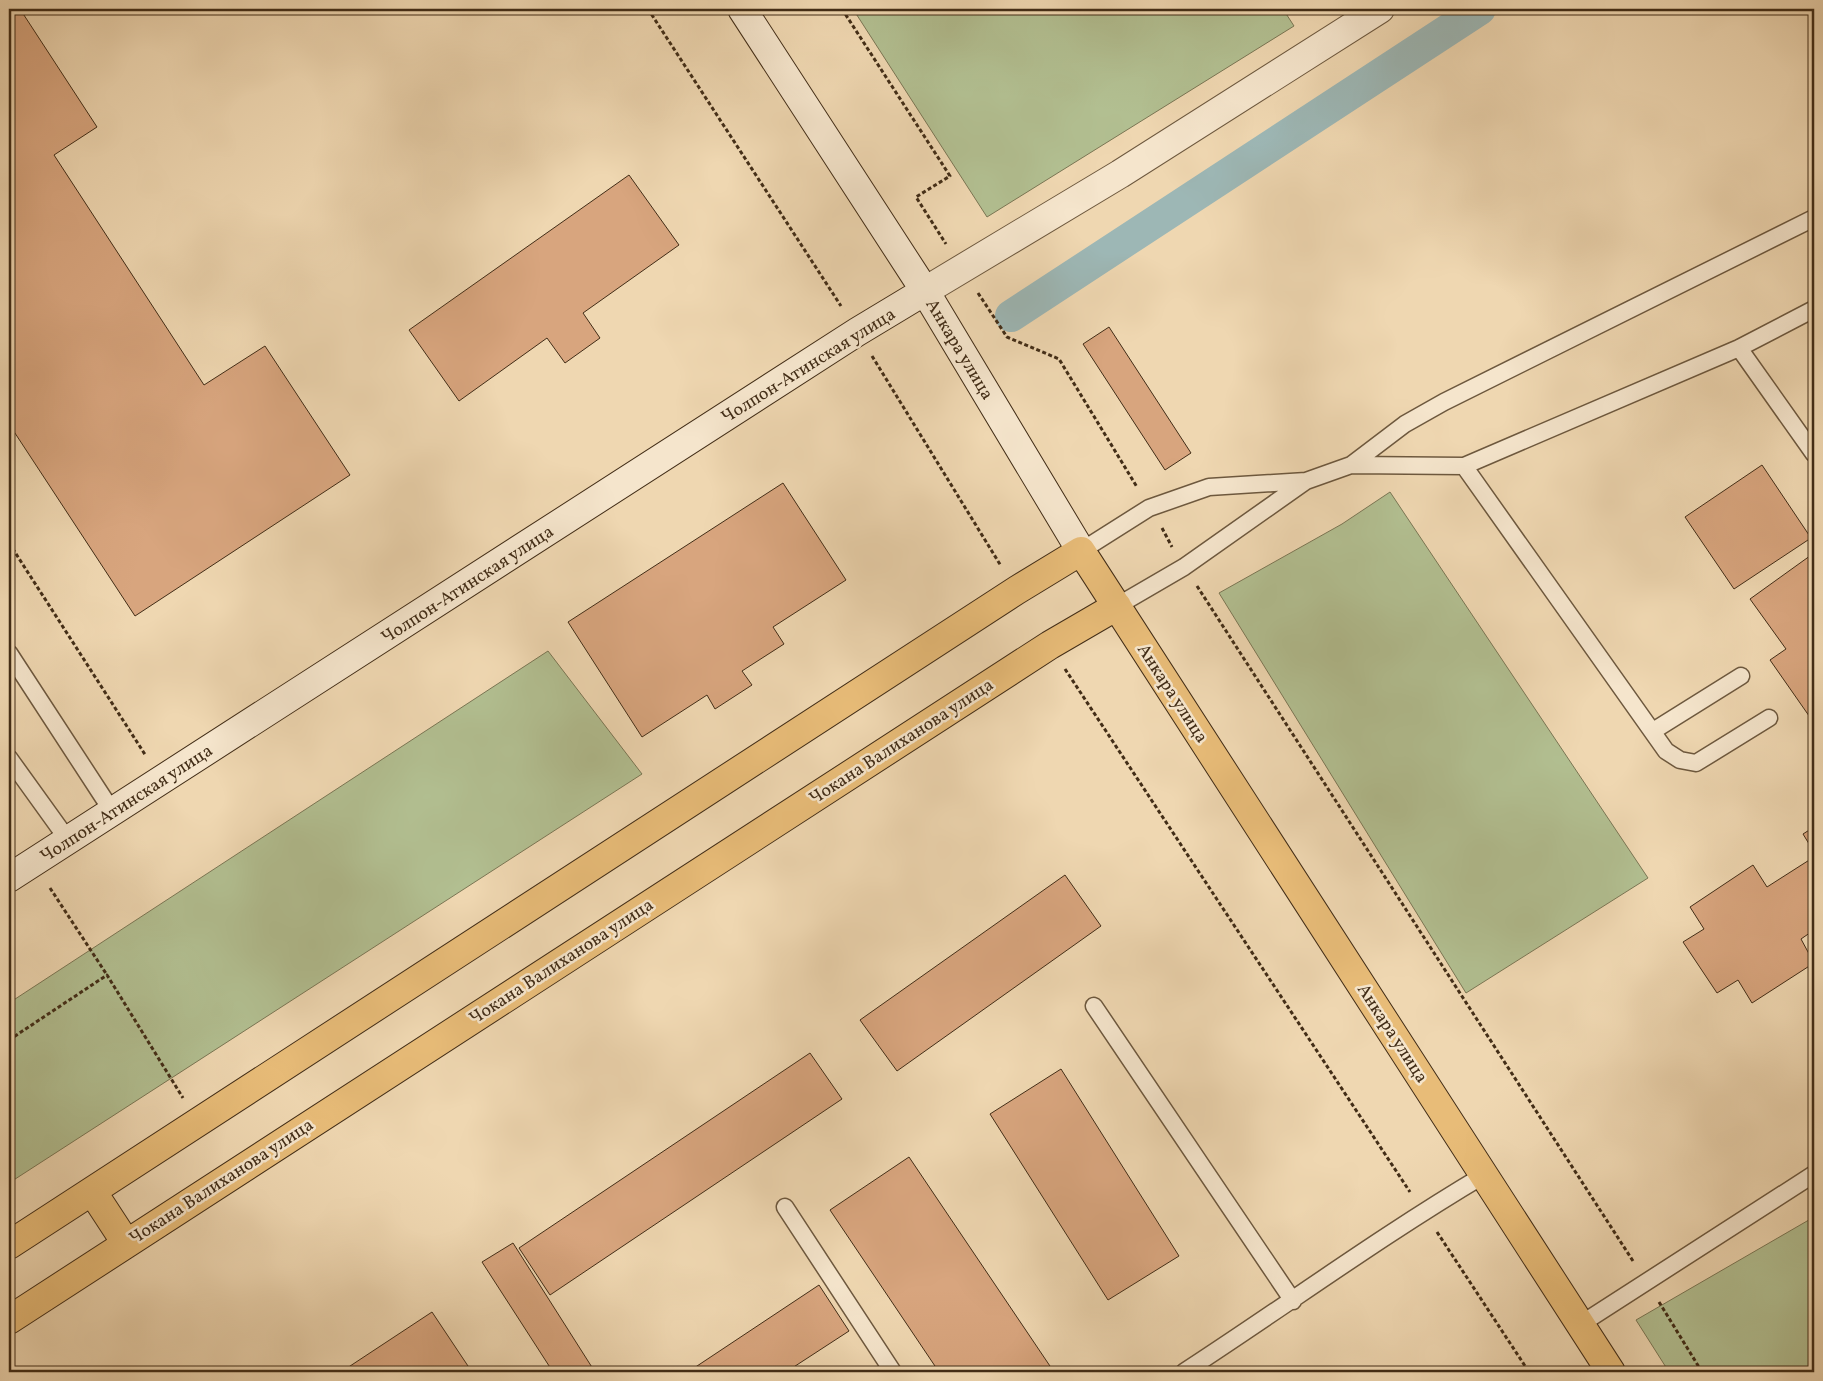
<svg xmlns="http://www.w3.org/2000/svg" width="1823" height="1381" viewBox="0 0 1823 1381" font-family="Vollkorn,serif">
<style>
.green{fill:#b2bf91;stroke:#7a7654}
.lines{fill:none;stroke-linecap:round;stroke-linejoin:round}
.canal{stroke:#9db7b5;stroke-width:32}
.building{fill:#d8a57e;stroke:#422d17}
.lane-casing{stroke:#6d583e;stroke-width:19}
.street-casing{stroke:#6d583e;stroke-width:30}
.secondary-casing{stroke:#422d17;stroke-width:30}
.primary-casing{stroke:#422d17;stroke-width:30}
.path{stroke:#422d17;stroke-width:3;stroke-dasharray:4 2.5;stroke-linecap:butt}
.lane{stroke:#f5e5cc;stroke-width:16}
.street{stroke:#f5e5cc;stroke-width:28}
.secondary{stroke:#f5e5cc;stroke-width:28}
.primary{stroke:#e8bc78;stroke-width:28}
.labels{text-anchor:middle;stroke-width:5;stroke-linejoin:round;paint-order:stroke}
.street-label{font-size:18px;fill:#422d17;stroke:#f5e5cc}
</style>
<rect width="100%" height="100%" fill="#efd7b1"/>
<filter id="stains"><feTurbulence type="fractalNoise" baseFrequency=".004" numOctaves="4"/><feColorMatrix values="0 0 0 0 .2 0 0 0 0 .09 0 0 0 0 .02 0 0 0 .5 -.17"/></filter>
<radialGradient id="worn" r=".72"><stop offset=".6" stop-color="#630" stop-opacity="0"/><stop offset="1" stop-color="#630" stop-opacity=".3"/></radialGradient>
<!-- green -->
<path class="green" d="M853 9H1283L1294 26 987 217Z
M1390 492 1648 878 1466 993 1219 593 1342 524Z
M548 651 642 774 9 1183V1003Z
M1814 1217V1372H1669L1636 1320Z"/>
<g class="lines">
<!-- canal -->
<path class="canal" d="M1011 316 1480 9"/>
</g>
<!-- building -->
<path class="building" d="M9 9H20L97 127 54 155 204 385 265 346 350 475 135 616 9 424Z
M629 175 679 245 583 313 600 338 565 363 547 338 459 401 409 330Z
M1109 327 1191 453 1165 470 1083 344Z
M1762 465 1811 538 1734 589 1685 517Z
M783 483 846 580 773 627 784 644 742 671 752 685 715 709 707 695 642 737 568 622Z
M1814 553V723L1770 660 1786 649 1750 599Z
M1814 827V852L1803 834Z
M1814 857V930L1801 939 1814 963 1752 1003 1738 980 1717 993 1683 942 1704 929 1690 907 1753 865 1767 887Z
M1065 875 1101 926 897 1071 860 1020Z
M810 1053 842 1099 550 1295 519 1248Z
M1061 1069 1179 1256 1108 1300 990 1114Z
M909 1157 1054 1372H939L830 1210Z
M513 1243 595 1372H553L482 1262Z
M819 1285 849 1331 786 1372H688Z
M432 1312 472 1372H341Z"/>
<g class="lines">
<defs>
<path id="lane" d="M1739 348 1814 454
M1351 465 1464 466 1739 348 1814 309
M1464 466 1666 751 1680 760 1696 763 1769 718
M1081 551 1149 508 1209 487 1306 481 1351 465 1405 424 1444 402 1814 218
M1117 606 1184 567 1306 481
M9 653 112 811
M1653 731 1741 676
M9 758 68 840
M1094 1006 1293 1301
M785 1207 893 1372
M1581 1324 1814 1174
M1184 1372C1284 1307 1381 1236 1484 1175"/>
<path id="street" d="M925 291 1120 174 1380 9"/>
<path id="secondary" d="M742 9 925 291 1081 551
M9 878 857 332 925 291"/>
<path id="primary" d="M92 1191 126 1243
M9 1245 1017 590 1081 551 1611 1372
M9 1320 1050 645 1117 606"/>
</defs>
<!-- lane casing -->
<use href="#lane" class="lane-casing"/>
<!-- street casing -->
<use href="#street" class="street-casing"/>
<!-- secondary casing -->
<use href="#secondary" class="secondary-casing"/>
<!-- primary casing -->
<use href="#primary" class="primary-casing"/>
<!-- path -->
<path class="path" d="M648 9 841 306
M842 9 950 176 916 197 946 244
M978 293 1007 337 1059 359 1137 487
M872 356 1001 566
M1162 528 1172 547
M9 543 146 756
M1197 586 1633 1261
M1065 669 1410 1192
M50 888 107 975
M9 1040 107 975 183 1098
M1437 1232 1529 1372
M1659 1302 1702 1372"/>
<!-- lane -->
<use href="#lane" class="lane"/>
<!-- street -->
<use href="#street" class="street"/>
<!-- secondary -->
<use href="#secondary" class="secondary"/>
<!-- primary -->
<use href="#primary" class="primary"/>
</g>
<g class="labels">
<!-- street labels -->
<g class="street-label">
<text transform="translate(960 349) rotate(59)" y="6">Анкара улица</text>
<text transform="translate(808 365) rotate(-32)" y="6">Чолпон-Атинская улица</text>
<text transform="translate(467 584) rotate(-33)" y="6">Чолпон-Атинская улица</text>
<text transform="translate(1173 693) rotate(57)" y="6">Анкара улица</text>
<text transform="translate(901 741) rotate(-33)" y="6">Чокана Валиханова улица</text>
<text transform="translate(126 803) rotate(-33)" y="6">Чолпон-Атинская улица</text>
<text transform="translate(561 961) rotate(-33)" y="6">Чокана Валиханова улица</text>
<text transform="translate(1393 1033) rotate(57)" y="6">Анкара улица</text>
<text transform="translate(221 1181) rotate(-33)" y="6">Чокана Валиханова улица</text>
</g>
</g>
<!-- margin -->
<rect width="1823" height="1381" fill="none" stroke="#efd7b1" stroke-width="30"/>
<rect x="10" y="10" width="1803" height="1361" fill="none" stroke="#422d17" stroke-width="2.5"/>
<rect x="15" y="15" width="1793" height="1351" fill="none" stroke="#422d17"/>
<rect width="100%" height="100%" filter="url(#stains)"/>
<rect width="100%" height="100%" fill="url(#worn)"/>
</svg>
